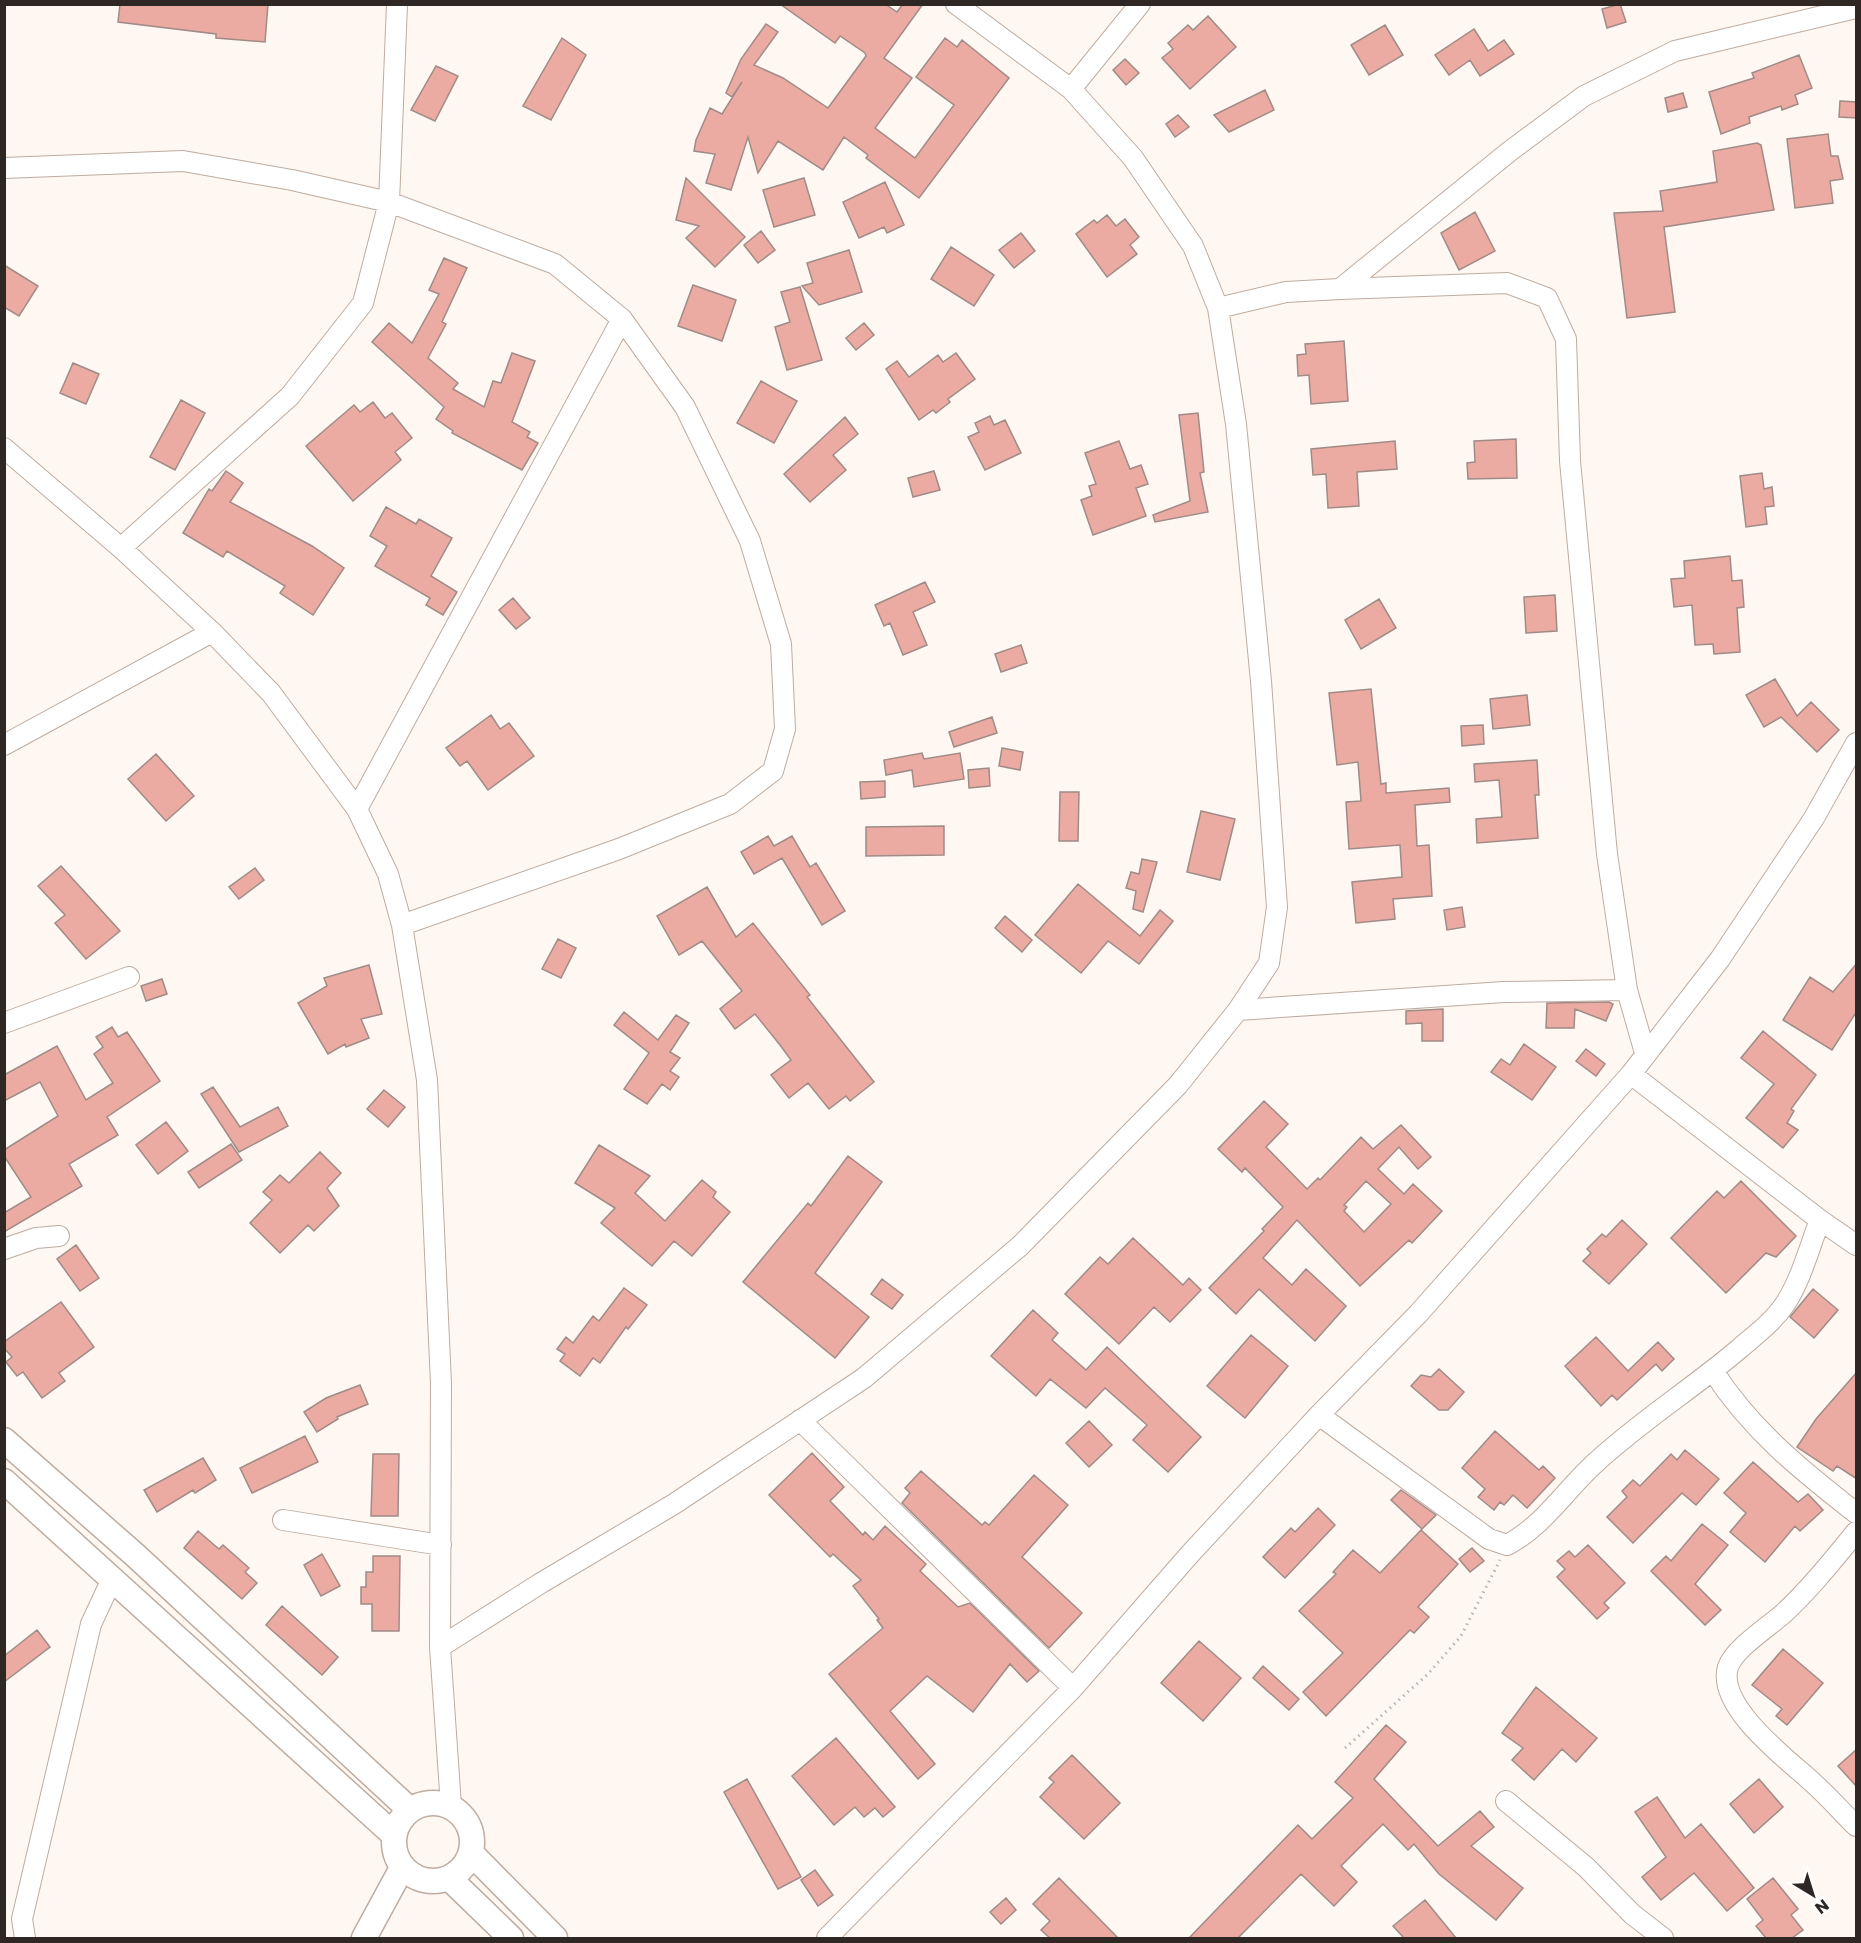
<svg xmlns="http://www.w3.org/2000/svg" width="1861" height="1943" viewBox="0 0 1861 1943" font-family="Poppins,sans-serif">
<style>
.building{fill:#ebaba2;stroke:#a08b87;stroke-width:1.5;fill-rule:evenodd}
.lines{fill:none;stroke-linecap:round;stroke-linejoin:round}
.minor-casing{stroke:#beaca0;stroke-width:22}
.tertiary-casing{stroke:#beaca0;stroke-width:27}
.path{stroke:#bbb3af;stroke-width:3;stroke-dasharray:1.5 4.5;stroke-linecap:butt}
.minor{stroke:#fff;stroke-width:20}
.tertiary{stroke:#fff;stroke-width:24}
</style>
<rect width="100%" height="100%" fill="#fff7f2"/>
<!-- building -->
<path class="building" d="M120 4H268L265 42 216 38V34L118 22Z
M780 4H885L897 12 903 4H923L884 58 912 78 875 128 915 158 954 105 916 77 945 38 957 47 962 40 1009 78 919 198 866 158 868 155 844 137 823 170 778 141 758 173 748 137 731 190 706 183 715 154 694 151 696 140 710 108 722 114 742 82 732 97 726 93 741 59 766 24 778 32 754 65 783 78 828 108 866 56 865 53 840 36 835 43Z
M1620 4 1626 22 1607 28 1602 9Z
M1208 16 1236 47 1190 89 1162 58 1173 49 1168 43 1188 25 1193 30Z
M1385 25 1403 55 1369 75 1351 45Z
M1474 29 1488 51 1504 40 1514 54 1480 76 1470 60 1449 75 1435 55Z
M562 38 586 55 551 120 523 106Z
M1799 55 1812 88 1795 95 1798 104 1782 110 1781 106 1749 117 1750 123 1721 134 1709 92 1754 78 1752 73Z
M1125 59 1139 73 1126 85 1113 70Z
M436 66 458 76 435 121 411 110Z
M1265 90 1274 110 1229 132 1214 115Z
M1683 93 1687 107 1668 112 1665 98Z
M1840 101 1857 102V118L1839 117Z
M1178 115 1189 127 1175 137 1166 124Z
M1828 134 1831 156H1838L1843 179 1830 181 1833 203 1795 208 1787 139Z
M1757 143 1761 145 1774 210 1664 227 1675 312 1627 318 1614 213 1663 211 1660 191 1717 182 1713 151Z
M686 178 745 237 715 267 686 238 699 226 676 220Z
M804 178 815 215 774 227 763 190Z
M885 182 904 225 887 233 884 227 859 238 843 202Z
M1475 212 1495 251 1459 270 1441 233Z
M1107 215 1116 226 1125 219 1139 237 1130 245 1137 254 1107 277 1076 234 1094 220 1097 223Z
M761 231 775 250 758 263 744 245Z
M1021 233 1035 251 1014 268 999 250Z
M951 247 994 275 974 306 931 279Z
M849 250 862 292 819 305 802 286 813 283 807 263Z
M444 258 467 268 442 322 446 324 428 358 458 383 453 389 484 407 493 381 501 383 512 353 535 361 512 422 530 432 527 437 538 443 522 470 452 433 453 431 436 419 444 407 372 342 389 323 412 343 439 294 429 290Z
M4 265 38 286 19 316 4 307Z
M693 285 736 300 722 341 678 326Z
M800 287 822 360 787 370 775 327 790 322 781 292Z
M864 323 874 335 856 350 846 338Z
M1344 341 1348 401 1311 404 1309 375 1298 376 1297 355 1306 354 1305 344Z
M956 353 975 379 948 399 950 402 936 413 933 410 919 420 886 369 897 361 909 377 938 355 943 362Z
M73 363 99 374 86 404 60 393Z
M761 381 797 401 774 443 737 423Z
M181 400 205 413 175 470 150 457Z
M373 402 385 418 392 413 412 438 395 452 401 460 353 501 306 446 354 405 360 412Z
M1198 413 1204 472 1200 473 1208 512 1155 522 1153 515 1190 501 1179 415Z
M990 416 994 425 1005 420 1021 453 985 470 968 437 979 432 975 423Z
M845 417 858 434 833 455 846 470 810 502 784 474Z
M1516 439 1517 478 1468 479 1467 463 1475 462 1474 441Z
M1119 441 1130 469 1141 465 1148 484 1136 488 1146 516 1093 535 1081 500 1092 496 1089 486 1096 484 1085 453Z
M1395 441 1397 469 1357 472 1359 506 1328 508 1326 474 1313 475 1311 449Z
M226 471 243 483 230 502 312 546 344 568 313 615 280 593 285 586 227 551 223 557 183 533 209 489 212 491Z
M934 471 940 490 913 497 908 478Z
M1762 473 1764 489 1772 487 1774 506 1765 507 1767 524 1746 527 1740 476Z
M386 507 416 524 419 519 452 538 431 576 457 592 443 615 426 605 430 598 375 566 387 546 370 536Z
M1730 556 1732 581 1742 580 1744 607 1737 608 1740 652 1714 654 1713 644 1695 645 1692 605 1674 607 1671 579 1685 578 1684 561Z
M925 582 935 602 913 612 927 645 903 655 890 623 884 626 875 605Z
M1555 595 1557 631 1526 633 1524 597Z
M513 598 530 618 516 629 499 610Z
M1379 599 1396 628 1361 649 1345 620Z
M1021 645 1027 663 1001 672 995 654Z
M1775 679 1797 716 1811 702 1839 730 1817 752 1781 717 1764 727 1746 695Z
M1371 689 1381 784 1386 783V793L1449 788 1450 802 1415 805 1417 846 1429 845 1432 896 1393 899 1395 919 1356 923 1352 882 1402 877 1400 845 1349 849 1346 802 1361 801 1358 762 1337 765 1329 693Z
M1527 695 1530 725 1493 729 1490 699Z
M491 715 500 729 509 723 534 756 488 790 467 761 460 766 446 748Z
M992 717 997 733 954 747 949 732Z
M1483 725 1484 744 1462 746 1461 726Z
M1002 748 1023 752 1020 770 999 766Z
M922 753 924 759 960 753 964 779 914 787 912 770 886 775 884 760Z
M156 754 194 796 166 821 128 779Z
M1537 760 1539 795H1535L1538 838 1477 843 1476 819 1502 817 1499 780 1475 782 1474 764Z
M989 768 990 786 969 788 968 770Z
M885 781V797L861 799 860 782Z
M1060 792H1079L1078 841H1059Z
M1201 811 1235 819 1220 880 1187 872Z
M944 826V855L866 856V827Z
M768 836 774 846 792 836 810 867 816 863 845 911 822 925 782 858 754 874 741 852Z
M1142 859 1157 862 1143 912 1133 909 1136 891 1126 888 1131 872 1139 874Z
M61 866 120 931 86 959 55 923 65 915 38 886Z
M255 868 264 880 239 899 229 887Z
M1078 884 1140 936 1160 910 1173 921 1139 964 1108 941 1081 973 1035 935Z
M707 887 736 937 753 923 810 995 807 997 874 1082 850 1101 846 1096 829 1109 808 1083 789 1098 771 1075 791 1060 780 1045 755 1014 735 1029 720 1009 742 991 702 941 679 955 657 916Z
M1462 907 1465 927 1447 930 1444 910Z
M1005 916 1032 940 1022 952 995 928Z
M558 939 576 948 561 978 542 969Z
M1857 963V1011L1832 1050 1783 1020 1810 977 1833 992Z
M369 965 382 1014 361 1019 369 1038 346 1047 345 1044 328 1054 298 1003 327 986 324 978Z
M162 979 167 994 146 1001 141 986Z
M1609 1002 1613 1004 1606 1021 1575 1009 1574 1028H1546L1547 1003Z
M1443 1009V1041H1422V1023L1406 1024V1011Z
M624 1012 658 1040 676 1015 689 1023 670 1052 680 1058 670 1071 679 1077 670 1090 662 1084 647 1104 624 1089 649 1053 614 1025Z
M112 1027 118 1037 127 1032 160 1081 107 1117 118 1135 69 1164 82 1186 4 1232V1213L31 1197 4 1156V1150L58 1116 40 1082 4 1101V1075L57 1046 86 1100 113 1083 94 1054 103 1047 96 1037Z
M1763 1031 1816 1075 1791 1109 1794 1111 1787 1123 1798 1130 1783 1148 1746 1118 1774 1084 1741 1058Z
M1524 1044 1556 1067 1532 1100 1491 1072 1501 1059 1510 1065Z
M1586 1049 1605 1064 1596 1076 1576 1061Z
M213 1087 240 1127 278 1107 288 1126 239 1152 201 1094Z
M384 1090 405 1107 388 1127 367 1109Z
M1264 1101 1288 1124 1266 1147 1307 1189 1318 1178 1320 1180 1361 1137 1373 1149 1401 1125 1431 1157 1418 1169 1399 1147 1378 1169 1404 1194 1413 1184 1442 1211 1412 1243 1409 1240 1360 1286 1297 1220 1263 1258 1292 1285 1306 1269 1346 1306 1315 1341 1259 1289 1236 1314 1209 1288 1264 1231 1262 1229 1283 1207 1245 1168 1242 1172 1218 1149ZM1366 1181 1391 1204 1364 1232 1344 1211 1347 1207 1344 1205Z
M166 1122 188 1151 158 1174 136 1145Z
M231 1144 242 1160 199 1188 188 1172Z
M599 1145 650 1176 635 1193 665 1221 702 1180 716 1192 713 1197 730 1212 692 1256 674 1241 652 1266 601 1223 615 1208 575 1183Z
M320 1152 341 1173 327 1188 339 1206 314 1231 308 1225 280 1253 250 1223 272 1200 263 1192 280 1175 289 1183Z
M848 1156 882 1182 815 1273 869 1317 835 1358 743 1282 808 1203 811 1206Z
M1741 1181 1796 1236 1776 1257 1766 1253 1726 1293 1671 1238 1717 1191 1724 1198Z
M1622 1220 1647 1244 1609 1284 1583 1261 1591 1253 1587 1249 1602 1234 1606 1237Z
M1133 1238 1183 1285 1189 1278 1201 1290 1170 1322 1154 1307 1119 1344 1065 1294 1100 1257 1108 1264Z
M76 1245 99 1278 80 1291 57 1259Z
M882 1279 903 1295 892 1309 871 1294Z
M624 1288 647 1305 628 1329 626 1327 600 1363 593 1358 580 1376 560 1361 565 1354 557 1349 566 1337 573 1343 593 1316 599 1321Z
M1813 1289 1838 1310 1814 1338 1790 1317Z
M61 1302 94 1347 59 1373 65 1381 42 1398 23 1372 17 1376 6 1362 12 1357 4 1348V1342Z
M1033 1310 1058 1333 1052 1340 1086 1370 1107 1347 1201 1437 1168 1472 1133 1440 1147 1425 1105 1388 1086 1408 1050 1379 1036 1396 991 1356Z
M1251 1335 1288 1366 1245 1418 1207 1386Z
M1596 1337 1628 1371 1658 1342 1674 1359 1662 1371 1656 1364 1617 1400 1612 1395 1601 1406 1565 1366Z
M1439 1369 1464 1392 1448 1410H1439L1411 1386 1421 1375 1431 1377Z
M1857 1372V1479L1837 1466 1833 1471 1797 1447 1816 1419Z
M360 1385 368 1404 337 1417 338 1419 317 1432 304 1412 326 1398Z
M1089 1421 1112 1445 1089 1467 1066 1443Z
M1495 1431 1539 1470 1543 1466 1555 1478 1527 1508 1513 1495 1504 1505 1500 1502 1494 1510 1478 1497 1485 1489 1462 1468Z
M305 1436 318 1462 252 1493 240 1468Z
M1685 1450 1719 1479 1696 1505 1682 1493 1633 1543 1607 1517 1627 1497 1622 1491 1633 1480 1640 1486 1671 1454 1677 1460Z
M812 1453 844 1487 830 1501 863 1535 865 1532 873 1540 885 1526 926 1564 920 1571 958 1607 970 1603 1039 1671 1027 1682 1010 1664 973 1712 927 1676 890 1711 935 1764 918 1779 829 1674 883 1628 877 1620 879 1619 853 1586 861 1580 833 1554 830 1557 769 1495Z
M373 1454H399L398 1516H371Z
M203 1458 216 1480 195 1493 193 1490 157 1512 144 1490Z
M1753 1462 1798 1502 1808 1494 1823 1510 1800 1531 1795 1526 1765 1562 1730 1532 1746 1513 1724 1493Z
M921 1471 982 1525 985 1522 989 1525 1034 1475 1068 1505 1022 1557 1082 1613 1049 1648 902 1503 910 1493 905 1488Z
M1401 1490 1436 1515 1422 1529 1391 1500Z
M1318 1508 1335 1525 1285 1578 1263 1557 1291 1528 1295 1532Z
M1702 1524 1728 1545 1695 1584 1721 1610 1705 1625 1651 1571 1666 1556 1671 1561Z
M1421 1530 1458 1564 1418 1607 1429 1617 1414 1633 1410 1630 1326 1716 1303 1692 1343 1653 1299 1611 1336 1574 1333 1572 1353 1550 1380 1573Z
M198 1531 219 1549 223 1545 249 1568 245 1572 257 1583 242 1599 184 1548Z
M1588 1545 1625 1583 1604 1603 1609 1608 1597 1619 1557 1577 1565 1569 1557 1561 1569 1551 1575 1557Z
M1472 1548 1484 1561 1470 1572 1459 1559Z
M322 1554 340 1586 321 1596 304 1565Z
M373 1556H400L399 1631H372V1604H361V1587H366V1572H373Z
M282 1606 338 1657 322 1675 266 1625Z
M37 1630 50 1647 4 1682V1656Z
M1199 1641 1241 1678 1203 1721 1161 1683Z
M1783 1649 1823 1683 1787 1725 1776 1716 1782 1709 1752 1685Z
M1263 1666 1299 1699 1289 1710 1253 1678Z
M1536 1687 1597 1738 1576 1762 1562 1749 1534 1780 1512 1760 1523 1748 1502 1733Z
M1386 1725 1406 1742 1374 1779 1438 1846 1480 1811 1494 1827 1471 1846 1523 1888 1496 1920 1439 1874 1414 1844 1408 1850 1383 1824 1341 1866 1357 1882 1334 1906 1301 1874 1238 1938H1189L1298 1825 1312 1839 1353 1798 1335 1782Z
M836 1738 895 1807 883 1817 875 1808 864 1817 855 1807 834 1825 792 1776Z
M1857 1749V1787L1838 1766Z
M1072 1755 1120 1803 1084 1839 1040 1797 1054 1782 1049 1778Z
M747 1779 801 1877 778 1889 724 1792Z
M1759 1779 1783 1807 1754 1833 1730 1804Z
M1657 1797 1685 1838 1701 1824 1754 1888 1727 1911 1694 1873 1661 1900 1642 1877 1666 1857 1635 1812Z
M815 1870 833 1895 818 1906 801 1880Z
M1059 1878 1118 1938H1050L1041 1930 1050 1921 1033 1904Z
M1773 1878 1798 1909 1791 1915 1803 1930 1792 1938H1766L1756 1926 1763 1920 1747 1899Z
M1006 1898 1016 1910 1001 1924 990 1912Z
M1425 1900 1456 1938H1404L1393 1926Z"/>
<g class="lines">
<defs>
<path id="minor" d="M1071 89 1140 4
M4 168 183 161 292 180 389 202 555 264 622 319 685 407 750 541 781 644 785 729 773 771 730 804 619 849 402 925
M1340 289 1510 151 1584 96 1675 51 1856 8
M1218 308 1286 292 1340 289 1507 283 1547 298 1566 339 1570 461 1607 854 1627 990 1645 1053
M4 448 121 548 212 632 271 693 357 809 388 874 402 925 427 1080 441 1383 440 1647 451 1806
M121 548 290 396 363 303 389 202 397 4
M4 745 212 632
M357 809 622 319
M1238 1010 1504 992 1627 990
M4 1023 129 977
M1631 1074 1820 1220 1856 1245
M4 1249 36 1238 59 1236
M1713 1371C1751 1430 1802 1471 1856 1513
M1319 1415 1489 1539 1507 1545C1543 1526 1564 1492 1593 1465 1639 1422 1692 1389 1739 1349 1755 1335 1773 1322 1785 1304 1801 1280 1809 1248 1820 1220
M800 1420 1073 1688
M283 1520 441 1545
M1856 1532C1833 1560 1810 1589 1783 1614 1768 1627 1734 1649 1728 1667 1716 1706 1787 1759 1811 1781 1827 1795 1841 1811 1856 1826
M440 1647 541 1583 674 1504 864 1378 1020 1246 1178 1085 1238 1010 1269 963 1277 907 1261 681 1236 424 1218 308 1193 246 1133 158 1071 89 956 4
M1506 1801 1586 1867 1632 1914 1663 1938
M25 1938 22 1919 91 1624 112 1579
M827 1938 1073 1688 1190 1554 1319 1415 1418 1314 1631 1074 1720 959 1814 818 1856 743"/>
<path id="tertiary" d="M4 1440 135 1555 410 1810
M4 1481 394 1835
M394 1842a39 39 0 1 1 78 0a39 39 0 1 1-78 0Z
M471 1853 555 1938
M449 1878 511 1938
M364 1938 402 1868"/>
</defs>
<!-- minor casing -->
<use href="#minor" class="minor-casing"/>
<!-- tertiary casing -->
<use href="#tertiary" class="tertiary-casing"/>
<!-- path -->
<path class="path" d="M1345 1748 1428 1674 1461 1636 1500 1560"/>
<!-- minor -->
<use href="#minor" class="minor"/>
<!-- tertiary -->
<use href="#tertiary" class="tertiary"/>
</g>
<!-- border -->
<rect width="1861" height="1943" fill="none" stroke="#2e2723" stroke-width="12"/>
<!-- north arrow -->
<g transform="translate(1813 1895) rotate(142)" stroke="#ffffff" stroke-width="4.5" paint-order="stroke">
<path d="M0-4.5L10 22L0 15L-10 22Z" fill="#2e2723"/>
<text y="-9" font-size="16" font-weight="bold" text-anchor="middle" fill="#2e2723">N</text>
</g>
</svg>
